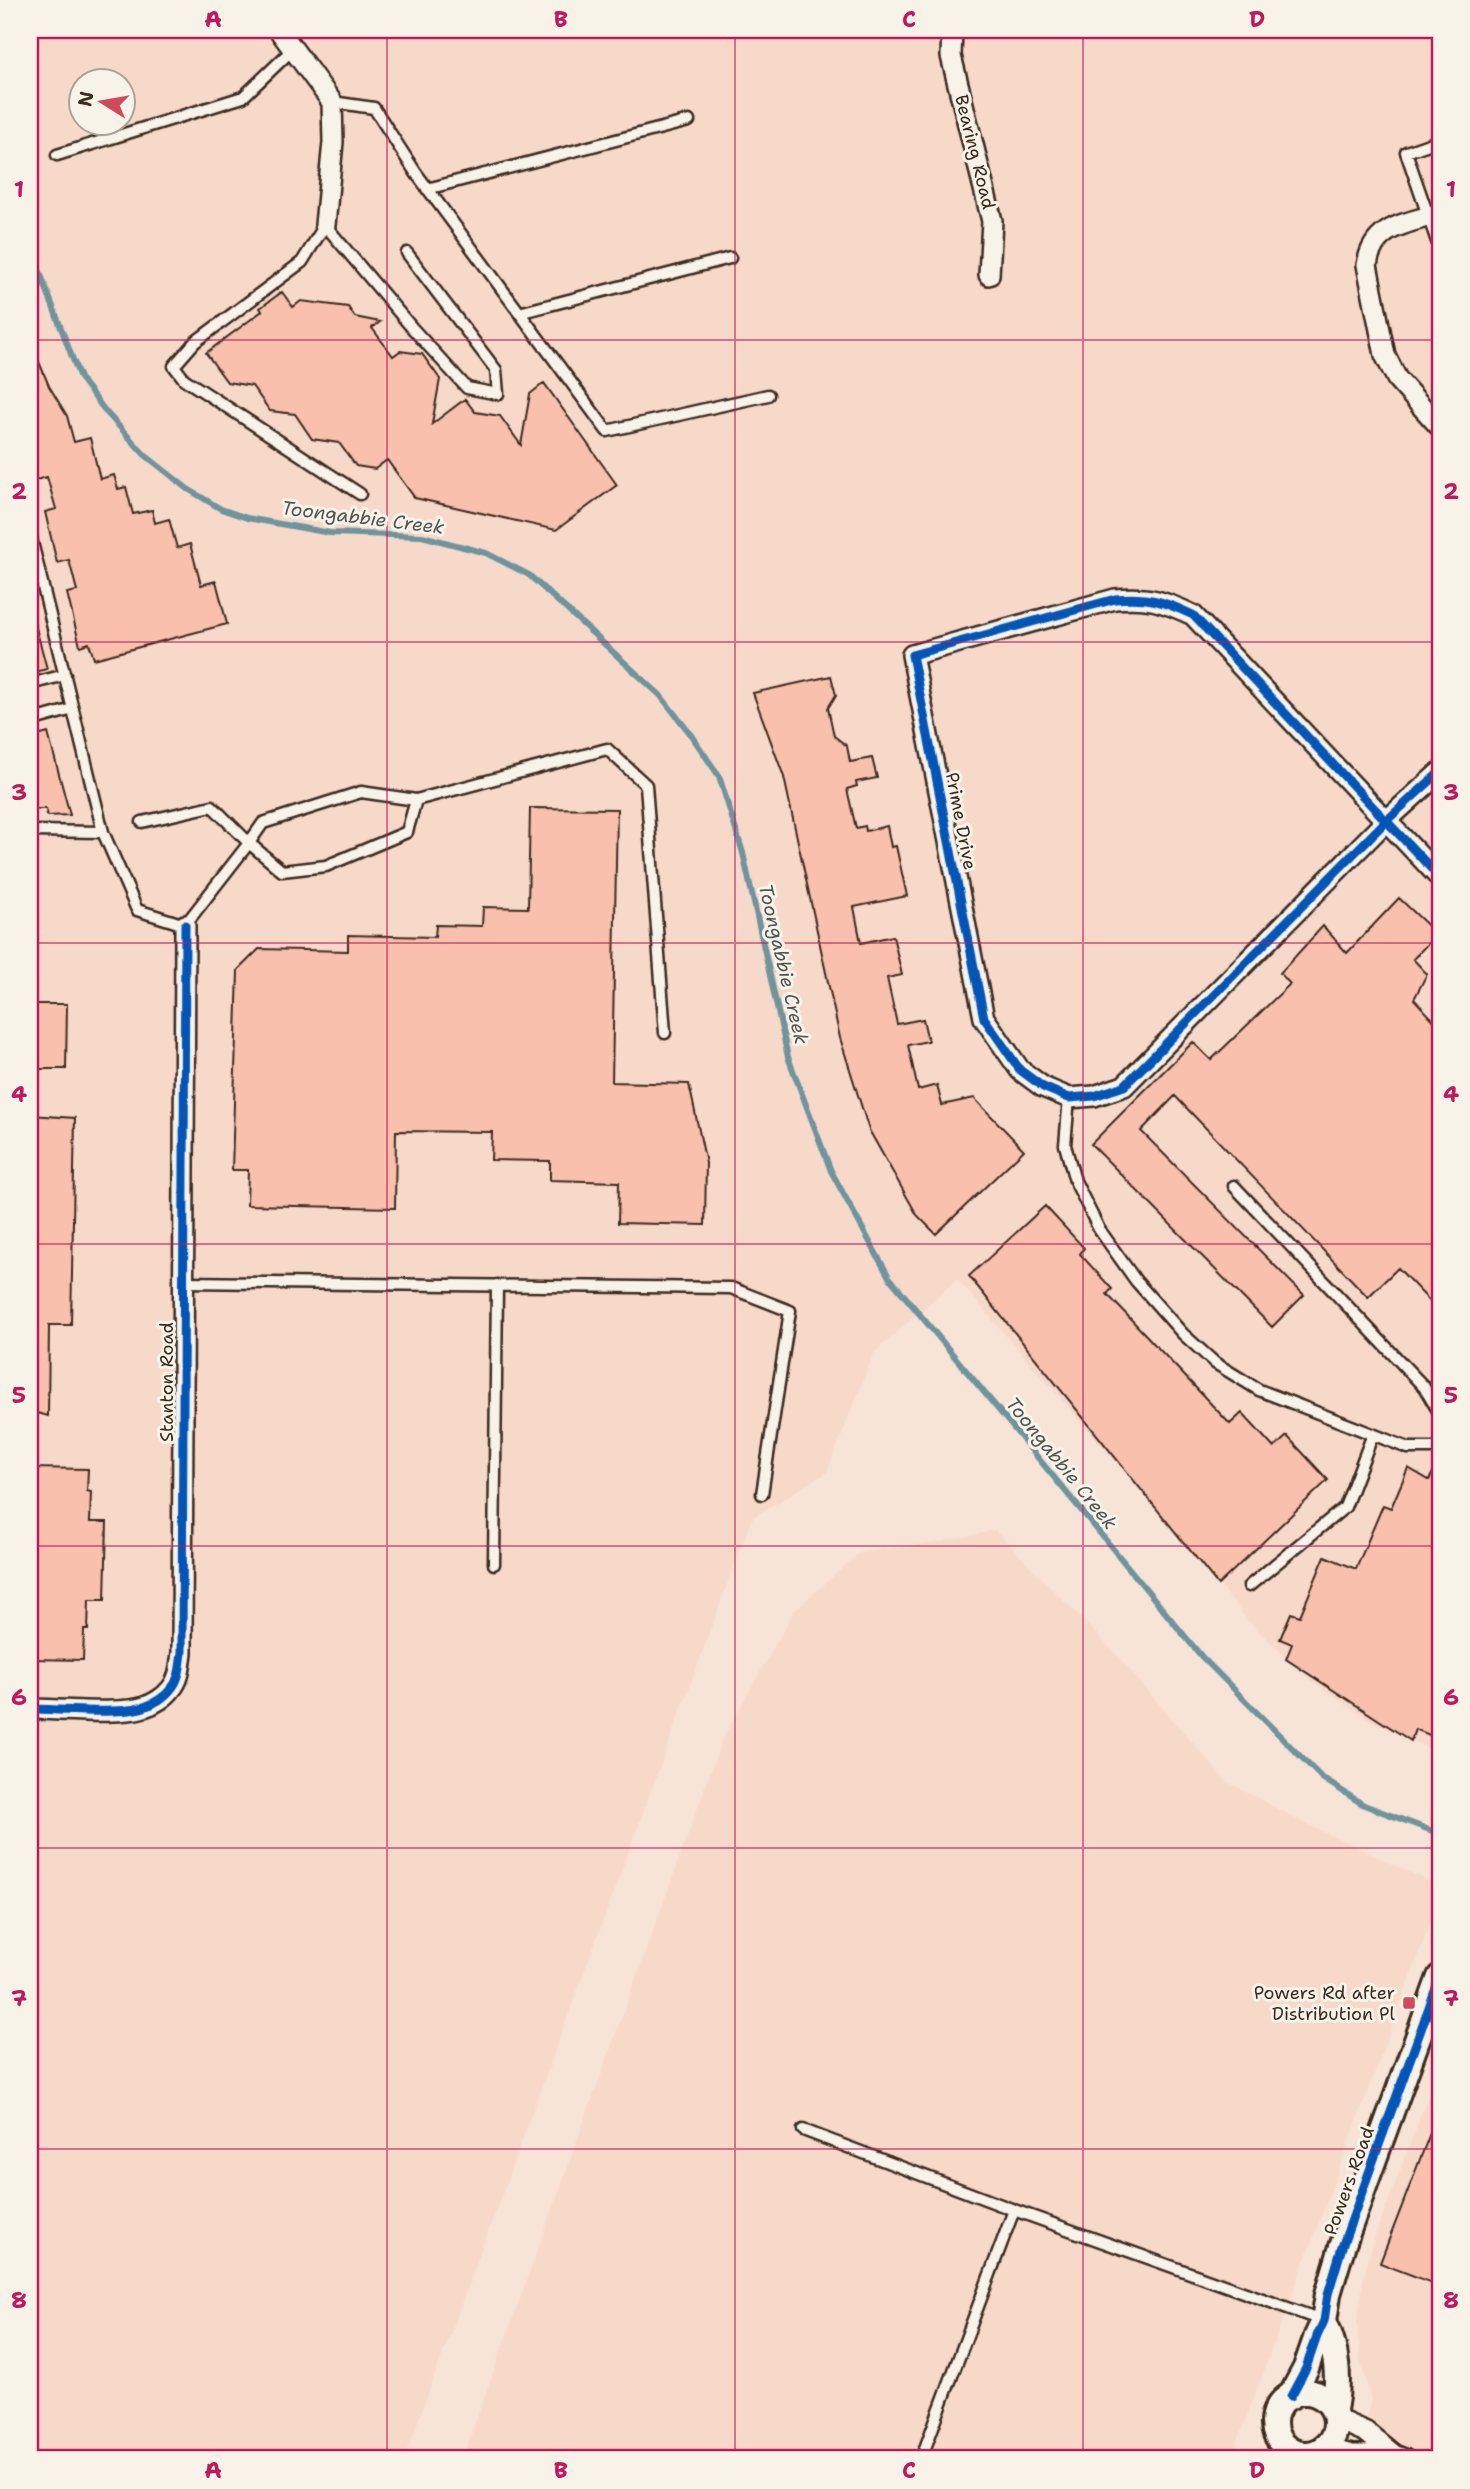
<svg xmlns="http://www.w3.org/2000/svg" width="1470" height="2489" viewBox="0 0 1470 2489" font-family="'Shantell Sans',sans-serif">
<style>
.built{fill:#f7d9ca;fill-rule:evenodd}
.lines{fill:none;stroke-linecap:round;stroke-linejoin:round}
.stream{stroke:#6e949d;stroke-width:6}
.building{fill:#f8c0ad;stroke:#3b2a1e;stroke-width:2}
.service-casing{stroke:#3b2a1e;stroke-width:15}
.minor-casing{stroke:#3b2a1e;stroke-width:24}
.tertiary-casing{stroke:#3b2a1e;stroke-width:30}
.service{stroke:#f7f3e8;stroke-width:10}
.minor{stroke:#f7f3e8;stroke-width:19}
.tertiary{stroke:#f7f3e8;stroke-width:24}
.cycleway-casing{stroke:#f7f3e8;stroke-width:13}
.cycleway{stroke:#0057b8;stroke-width:9}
.grid{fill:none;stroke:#c2185b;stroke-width:2;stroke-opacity:0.55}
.poi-dot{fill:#d1495b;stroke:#f7f3e8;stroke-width:2.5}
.labels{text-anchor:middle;stroke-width:6;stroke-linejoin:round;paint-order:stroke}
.street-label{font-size:18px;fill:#3b2a1e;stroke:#f7f3e8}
.poi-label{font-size:18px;fill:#3b2a1e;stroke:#f7f3e8;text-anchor:end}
.water-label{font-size:19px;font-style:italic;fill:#505653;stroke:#f7f3e8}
.neatline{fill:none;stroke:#c2185b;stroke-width:2.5}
.grid-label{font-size:23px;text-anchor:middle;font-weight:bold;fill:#c2185b}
</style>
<rect width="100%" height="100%" fill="#f7e4d6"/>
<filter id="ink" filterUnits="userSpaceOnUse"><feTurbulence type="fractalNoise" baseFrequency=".0143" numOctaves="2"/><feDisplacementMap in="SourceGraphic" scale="14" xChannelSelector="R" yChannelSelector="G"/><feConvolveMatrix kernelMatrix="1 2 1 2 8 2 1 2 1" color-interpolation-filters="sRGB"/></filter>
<g filter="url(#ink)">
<!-- built -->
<path class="built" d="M30 30H1440V1752L1425 1747 1368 1719 1310 1680 1248 1621 1187 1544 957 1279 874 1353 827 1472 752 1518 404 2459H30ZM80 80H122V122H80Z
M995 1530 1115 1653 1226 1781 1306 1824 1440 1886V1897L1231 2459H462L722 1740 794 1611 859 1553 940 1542Z
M1440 2064V2459H1355L1371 2400 1360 2360 1357 2322 1364 2275 1374 2239Z"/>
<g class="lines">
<!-- stream -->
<path class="stream" d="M30 246 80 378 106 412 145 455 188 489 221 509 247 518 330 533 422 536 486 553 529 575 660 695 689 732 719 776 743 853 788 1057 831 1171 889 1277 1202 1657 1322 1778 1364 1805 1440 1834"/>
</g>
<!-- building -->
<path class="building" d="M282 292 293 307 301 301 348 307 355 317 380 322 372 328 393 356 400 351 422 354 440 379 432 424 465 399 475 412 500 416 521 445 530 394 544 383 617 485 556 530 415 498 387 460 375 469 356 466 339 443 312 439 295 414 270 411 252 386 227 382 206 353 262 311 260 308Z
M30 340 49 386 67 416 74 442 90 438 100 479 114 475 118 489 126 487 133 514 152 510 155 523 169 519 177 548 190 544 201 585 216 581 227 624 94 659 89 643 80 646 67 593 77 591 69 560 57 563 45 512 56 509 47 477 36 480 30 455V429L35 428 30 409Z
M35 624 47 669 30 673V625Z
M831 676 836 695 828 708 834 736 847 746 850 762 872 758 877 778 856 782 857 786 847 789 856 828 865 826 866 831 887 826 891 847 896 846 907 896 854 907 861 943 893 936 902 975 887 978 897 1024 923 1019 928 1041 908 1045 918 1090 937 1085 942 1105 974 1098 1024 1150 936 1234 917 1215 869 1130 840 1038 784 777 753 693Z
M48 733 70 815 47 816 46 809H30V738Z
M530 808 617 809 612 1082 689 1084 706 1163 705 1225 618 1223 619 1182 550 1180V1161L491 1160 492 1132 396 1131 395 1208 247 1205 248 1170H232L238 970 259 949 348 951V935L435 937 436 925 482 926 483 907 528 908Z
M1399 898 1437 934 1413 959 1427 974 1414 999 1440 1027V1312L1398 1268 1368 1297 1175 1096 1141 1131 1304 1295 1272 1327 1091 1144 1193 1042 1211 1060 1290 984 1280 973 1323 926 1347 953Z
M30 1004H67L66 1069H30Z
M30 1115 75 1118 71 1325H49L48 1416 30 1411Z
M1045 1206 1084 1248 1080 1254 1112 1289 1107 1294 1230 1424 1242 1413 1274 1448 1287 1436 1328 1480 1218 1585 969 1276Z
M1440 1459V1714L1432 1736 1415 1729 1411 1741 1286 1659 1292 1644 1280 1639 1291 1613 1300 1616 1325 1556 1356 1569 1383 1505 1391 1508 1408 1468 1429 1480Z
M30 1468 88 1469 87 1491 91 1492 90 1522H107L105 1600H89L88 1630H84L83 1660 30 1659Z
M1439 2110H1440V2286L1380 2263Z"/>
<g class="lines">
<defs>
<path id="service" d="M332 102 374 108 416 173 607 431 768 395
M1440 140 1406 152 1440 250
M57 155 243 97 293 49
M427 189 689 121
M519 313 730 258
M360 494 184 379 174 366 195 342 302 262 325 225 413 329 467 388 498 394 496 370 407 253
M30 534 103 832 137 910 185 925 249 843 212 806 142 822
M30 684 65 675
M30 721 73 709
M361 792 416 800 407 832 326 866 282 871 249 843 263 823Z
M416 800 607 749 646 785 665 1033
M30 831 103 832
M1069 1098 1065 1145 1075 1181 1099 1229 1136 1281 1183 1334 1215 1363 1259 1390 1408 1448H1440
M1234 1186 1424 1387 1440 1414
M184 1282 731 1288 790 1311 762 1494
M494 1564 497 1285
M1249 1586 1345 1507 1373 1434
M803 2130 1014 2210 1324 2321
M921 2459 1014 2210"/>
<path id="minor" d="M279 30 332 102 333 142 325 225
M952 30 951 56 992 221 989 275
M1440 213C1407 224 1373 225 1367 265L1385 355 1397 379 1440 427
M1440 772 1386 821 1124 1086 1094 1096 1069 1098 1043 1087 1020 1070 984 1018 912 655 1115 599C1148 596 1163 601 1193 615L1373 807C1395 830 1418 854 1440 878
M30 1709C58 1709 121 1715 144 1707 154 1704 165 1697 171 1689 180 1679 180 1666 182 1653L185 925
M1336 2419 1366 2432 1394 2455 1404 2459
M1324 2448 1352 2455H1394"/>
<path id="tertiary" d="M1324 2321C1337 2348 1340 2381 1334 2410
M1274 2423a31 31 0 1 1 62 0a31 31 0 1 1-62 0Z
M1291 2396 1306 2368 1317 2336 1324 2321 1328 2294 1342 2247 1440 1977"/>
</defs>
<!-- service casing -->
<use href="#service" class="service-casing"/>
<!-- minor casing -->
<use href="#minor" class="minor-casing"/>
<!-- tertiary casing -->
<use href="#tertiary" class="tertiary-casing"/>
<!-- service -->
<use href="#service" class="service"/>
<!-- minor -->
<use href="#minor" class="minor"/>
<!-- tertiary -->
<use href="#tertiary" class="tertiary"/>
<defs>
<path id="cycleway" d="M1440 772 1386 821 1124 1086 1094 1096 1069 1098 1043 1087 1020 1070 984 1018 912 655 1115 599C1148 596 1163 601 1193 615L1373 807C1395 830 1418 854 1440 878
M30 1709C58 1709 121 1715 144 1707 154 1704 165 1697 171 1689 180 1679 180 1666 182 1653L185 925
M1291 2396 1306 2368 1317 2336 1324 2321 1328 2294 1342 2247 1440 1977"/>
</defs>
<!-- cycleway casing -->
<use href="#cycleway" class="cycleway-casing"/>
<!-- cycleway -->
<use href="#cycleway" class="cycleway"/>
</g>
</g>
<!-- grid -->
<path class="grid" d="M387 30V2459M735 30V2459M1083 30V2459M30 340H1440M30 642H1440M30 943H1440M30 1244H1440M30 1546H1440M30 1848H1440M30 2149H1440"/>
<!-- markers -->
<rect class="poi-dot" x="1402" y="1996" width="14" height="14" rx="3.5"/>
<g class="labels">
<!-- street labels -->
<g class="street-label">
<text transform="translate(975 152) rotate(76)" y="6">Bearing Road</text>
<text transform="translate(961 821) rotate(79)" y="6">Prime Drive</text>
<text transform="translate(167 1382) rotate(-90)" y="6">Stanton Road</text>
<text transform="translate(1349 2181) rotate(-70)" y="6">Powers Road</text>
</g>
<!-- poi labels -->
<g class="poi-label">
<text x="1395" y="1999">Powers Rd after<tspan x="1395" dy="21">Distribution Pl</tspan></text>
</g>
<!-- water labels -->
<g class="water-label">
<text transform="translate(363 517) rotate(7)" y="7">Toongabbie Creek</text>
<text transform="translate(784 964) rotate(77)" y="7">Toongabbie Creek</text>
<text transform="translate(1062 1463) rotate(51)" y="7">Toongabbie Creek</text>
</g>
</g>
<!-- margin -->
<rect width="1470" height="2489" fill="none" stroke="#f7f3e8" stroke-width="77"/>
<!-- north arrow -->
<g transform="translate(102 102) rotate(281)"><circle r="33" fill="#f7f3e8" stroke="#aca397" stroke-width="2"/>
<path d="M0-5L12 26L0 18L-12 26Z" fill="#d1495b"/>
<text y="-10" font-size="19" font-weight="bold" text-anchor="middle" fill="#3b2a1e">N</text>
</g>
<rect x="38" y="38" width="1394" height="2412" class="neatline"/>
<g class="grid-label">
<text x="213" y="27">A</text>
<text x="561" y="27">B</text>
<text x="909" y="27">C</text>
<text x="1257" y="27">D</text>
<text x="19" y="197">1</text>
<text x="1451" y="197">1</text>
<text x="19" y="499">2</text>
<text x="1451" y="499">2</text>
<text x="19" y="800">3</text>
<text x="1451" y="800">3</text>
<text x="19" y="1102">4</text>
<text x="1451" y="1102">4</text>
<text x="19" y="1403">5</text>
<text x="1451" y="1403">5</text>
<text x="19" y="1705">6</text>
<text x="1451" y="1705">6</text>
<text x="19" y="2006">7</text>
<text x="1451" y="2006">7</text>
<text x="19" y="2308">8</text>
<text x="1451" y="2308">8</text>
<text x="213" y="2478">A</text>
<text x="561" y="2478">B</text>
<text x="909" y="2478">C</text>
<text x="1257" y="2478">D</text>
</g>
</svg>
